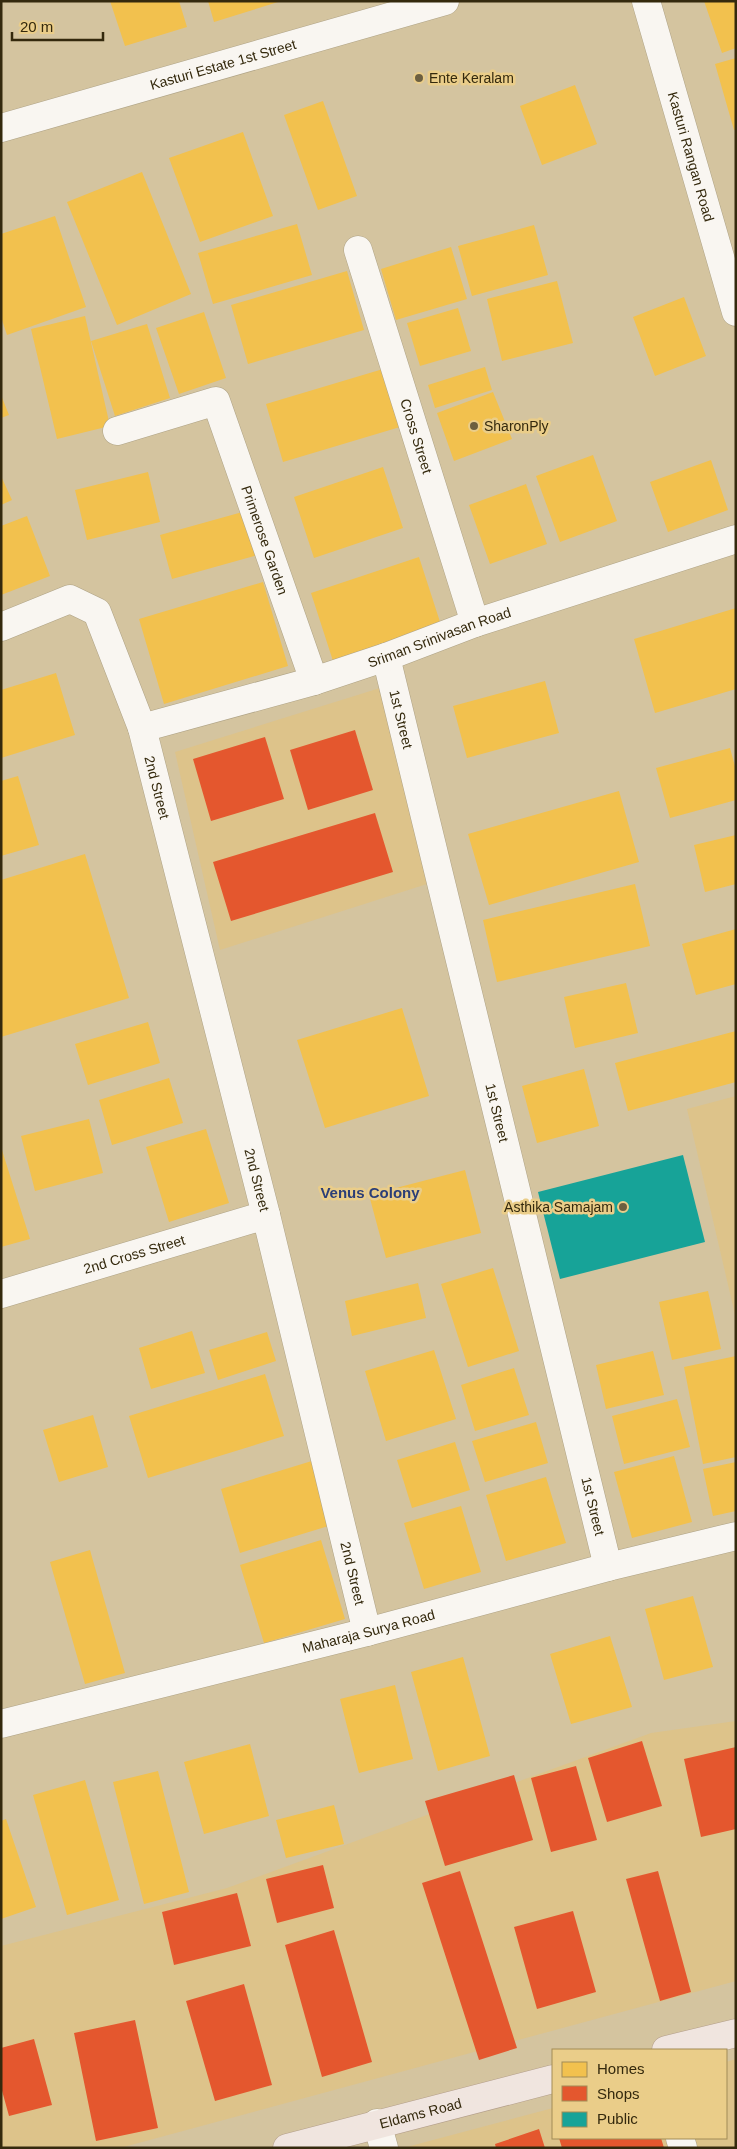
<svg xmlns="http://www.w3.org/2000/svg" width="737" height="2149" viewBox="0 0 737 2149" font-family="Arial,sans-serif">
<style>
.built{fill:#ddc38a}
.homes{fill:#f2c14e}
.shops{fill:#e4572e}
.public{fill:#17a398}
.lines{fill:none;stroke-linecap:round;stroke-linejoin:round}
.minor-casing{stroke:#aea285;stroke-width:29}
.major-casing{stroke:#b39e8a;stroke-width:29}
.minor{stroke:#f9f6f1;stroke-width:28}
.major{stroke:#f0e5df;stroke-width:28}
.poi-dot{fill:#6c5f40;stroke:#eacd89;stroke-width:2}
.labels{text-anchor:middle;stroke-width:5;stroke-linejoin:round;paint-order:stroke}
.street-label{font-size:14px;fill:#34290d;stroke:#eacd89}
.poi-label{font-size:14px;fill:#34290d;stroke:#eacd89;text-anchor:start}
.neighbourhood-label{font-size:15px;font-weight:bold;fill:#2b3e77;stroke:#eacd89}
</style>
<rect width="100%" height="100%" fill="#d4c49f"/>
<!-- built -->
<path class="built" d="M380 688 427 884 220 950 175 752Z
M736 1096V1319L687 1109Z
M736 1721V1981L120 2148H1V1946L227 1888 651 1733Z
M736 2059V2148H403L553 2108V2138H726V2062Z"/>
<!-- homes -->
<path class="homes" d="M110 1H179L187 27 125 46Z
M208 1H278V2L214 22Z
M704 1H736V48L722 53Z
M736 58V130H734L715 64Z
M575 85 597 144 542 165 520 106Z
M323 101 357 196 318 210 284 115Z
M243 132 273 216 200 242 169 158Z
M142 172 191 294 117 325 67 202Z
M55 216 86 307 7 335 1 317V234Z
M297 224 312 275 213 304 198 253Z
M534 225 548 275 472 296 458 246Z
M451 247 467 299 396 320 381 269Z
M347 271 364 330 248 364 231 305Z
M557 281 573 343 502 361 487 299Z
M684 297 706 356 655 376 633 317Z
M458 308 471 351 420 366 407 323Z
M204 312 226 378 179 394 156 328Z
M85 316 110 426 57 439 31 329Z
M147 324 170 398 115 416 91 341Z
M485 367 492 390 435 408 428 385Z
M383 369 400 427 283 462 266 404Z
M493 392 512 439 454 461 437 413Z
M1 395 9 415 1 418Z
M593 455 617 521 560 542 536 476Z
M711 460 728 510 668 532 650 482Z
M383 467 403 528 314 558 294 497Z
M148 472 160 522 87 540 75 490Z
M1 476 12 500 1 505Z
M526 484 547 544 490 564 469 505Z
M246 511 258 555 172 579 160 535Z
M27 516 50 576 1 595V526Z
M419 557 441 625 333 661 311 593Z
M263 582 288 666 164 704 139 619Z
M736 608V689L655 713 634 639Z
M56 673 75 735 1 758V690Z
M545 681 559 733 467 758 453 706Z
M730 748 736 770V800L670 818 656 768Z
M18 776 39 845 1 856V781Z
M619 791 639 862 489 905 468 834Z
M736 835V884L705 892 694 845Z
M85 854 129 998 1 1037V880Z
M635 884 650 946 497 982 483 920Z
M736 929V984L696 995 682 944Z
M626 983 638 1033 575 1048 564 997Z
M402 1008 429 1096 325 1128 297 1040Z
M148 1022 160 1063 88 1085 75 1044Z
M736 1031V1082L628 1111 615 1063Z
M584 1069 599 1126 537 1143 522 1086Z
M169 1078 183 1123 112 1145 99 1100Z
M89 1119 103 1173 35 1191 21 1136Z
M206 1129 229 1203 169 1222 146 1147Z
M1 1147 30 1239 1 1247Z
M465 1170 481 1233 386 1258 369 1195Z
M493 1268 519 1351 468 1367 441 1284Z
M418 1283 426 1318 352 1336 345 1301Z
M708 1291 721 1349 672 1360 659 1302Z
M192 1331 205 1373 151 1389 139 1348Z
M267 1332 276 1361 218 1380 209 1350Z
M434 1350 456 1419 386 1441 365 1371Z
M653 1351 664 1395 606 1409 596 1365Z
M736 1356V1457L703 1464 684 1367Z
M514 1368 529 1415 475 1431 461 1385Z
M265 1374 284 1436 148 1478 129 1416Z
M677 1399 690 1447 624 1464 612 1416Z
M93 1415 108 1467 59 1482 43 1430Z
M536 1422 548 1463 485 1482 472 1441Z
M455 1442 470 1490 412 1508 397 1460Z
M674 1456 692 1522 632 1538 614 1472Z
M315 1460 335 1524 240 1553 221 1489Z
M736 1462V1511L713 1516 703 1469Z
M546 1477 566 1543 506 1561 486 1495Z
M461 1506 481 1572 424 1589 404 1523Z
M321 1540 345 1619 264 1643 240 1565Z
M90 1550 125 1673 85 1684 50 1562Z
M693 1596 713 1667 664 1680 645 1609Z
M610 1636 632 1707 571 1724 550 1654Z
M463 1657 490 1756 438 1771 411 1672Z
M395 1685 413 1759 359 1773 340 1699Z
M250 1744 269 1816 204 1834 184 1762Z
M158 1771 189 1892 144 1904 113 1782Z
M85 1780 119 1900 67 1915 33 1795Z
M334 1805 344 1844 286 1858 276 1820Z
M6 1819 36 1907 1 1919V1821Z"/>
<!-- shops -->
<path class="shops" d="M355 730 373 790 308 810 290 750Z
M265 737 284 799 211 821 193 759Z
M375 813 393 872 231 921 213 862Z
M642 1741 662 1806 607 1822 588 1758Z
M736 1747V1829L701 1837 684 1759Z
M576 1766 597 1840 551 1852 531 1778Z
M514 1775 533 1840 445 1866 425 1801Z
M323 1865 334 1908 277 1923 266 1879Z
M460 1871 517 2048 479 2060 422 1883Z
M658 1871 691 1992 660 2001 626 1879Z
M237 1893 251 1946 174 1965 162 1912Z
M573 1911 596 1992 537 2009 514 1927Z
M334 1930 372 2062 322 2077 285 1945Z
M244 1984 272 2085 215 2101 186 2001Z
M135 2020 158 2128 96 2141 74 2033Z
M34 2039 52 2105 9 2116 1 2087V2048Z
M539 2129 545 2148H496L495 2144Z
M559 2138H661L664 2148H562Z"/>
<!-- public -->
<path class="public" d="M683 1155 705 1242 560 1279 538 1192Z"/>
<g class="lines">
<defs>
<g id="minor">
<path id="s1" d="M646 1 736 312"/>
<path id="s2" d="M1 128 445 1"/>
<path id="s3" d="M358 250 475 623"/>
<path id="s4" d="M117 431 216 401 314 681"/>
<path id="s5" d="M1 627 70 599 97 612 142 728 266 1215 367 1632"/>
<path id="s6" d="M386 657 608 1567"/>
<path id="s7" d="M142 728 314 681 386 657 475 623 736 539"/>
<path id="s8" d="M1 1294 266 1215"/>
<path id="s9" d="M1 1724 367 1632 608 1567 736 1536"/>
<path d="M377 2123 384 2148"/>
<path d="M680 2138 683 2148"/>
</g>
<g id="major">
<path d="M666 2050 736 2033"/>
<path id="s10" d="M287 2148 553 2079"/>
</g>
</defs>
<!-- minor casing -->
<use href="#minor" class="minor-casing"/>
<!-- major casing -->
<use href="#major" class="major-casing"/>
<!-- minor -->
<use href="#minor" class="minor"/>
<!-- major -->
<use href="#major" class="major"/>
</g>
<!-- markers -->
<g class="poi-dot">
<circle cx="419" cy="78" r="5"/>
<circle cx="474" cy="426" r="5"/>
<circle cx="623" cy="1207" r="5"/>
</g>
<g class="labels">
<!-- street labels -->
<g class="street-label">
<text dy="5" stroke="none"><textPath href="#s2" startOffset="231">Kasturi Estate 1st Street</textPath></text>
<text dy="5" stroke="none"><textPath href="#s1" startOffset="162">Kasturi Rangan Road</textPath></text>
<text dy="5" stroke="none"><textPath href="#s3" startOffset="195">Cross Street</textPath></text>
<text dy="5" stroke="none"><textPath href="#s4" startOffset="251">Primerose Garden</textPath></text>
<text dy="5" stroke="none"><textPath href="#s7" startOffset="311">Sriman Srinivasan Road</textPath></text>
<text dy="5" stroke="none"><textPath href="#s6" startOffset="64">1st Street</textPath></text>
<text dy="5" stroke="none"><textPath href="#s5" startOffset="290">2nd Street</textPath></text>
<text dy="5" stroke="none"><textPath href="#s6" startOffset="469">1st Street</textPath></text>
<text dy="5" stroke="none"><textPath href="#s5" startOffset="695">2nd Street</textPath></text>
<text dy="5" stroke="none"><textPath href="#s8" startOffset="139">2nd Cross Street</textPath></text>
<text dy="5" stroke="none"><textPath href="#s6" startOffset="874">1st Street</textPath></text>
<text dy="5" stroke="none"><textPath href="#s5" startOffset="1100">2nd Street</textPath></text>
<text dy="5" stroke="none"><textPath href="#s9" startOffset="379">Maharaja Surya Road</textPath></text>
<text dy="5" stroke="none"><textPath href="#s10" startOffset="138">Eldams Road</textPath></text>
</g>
<!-- poi labels -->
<g class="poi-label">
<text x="429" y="83">Ente Keralam</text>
<text x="484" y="431">SharonPly</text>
<text x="613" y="1212" text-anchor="end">Asthika Samajam</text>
</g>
<!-- neighbourhood labels -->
<g class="neighbourhood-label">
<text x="370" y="1198">Venus Colony</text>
</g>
</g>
<!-- border -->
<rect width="737" height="2149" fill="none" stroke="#34290d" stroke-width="5"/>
<!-- legend -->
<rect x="552" y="2049" width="175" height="90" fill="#eacd89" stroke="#a18b57"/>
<rect x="562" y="2062" width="25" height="15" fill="#f2c14e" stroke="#a18b57"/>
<text x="597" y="2074" font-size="15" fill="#34290d">Homes</text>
<rect x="562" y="2086" width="25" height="15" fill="#e4572e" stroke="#a18b57"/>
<text x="597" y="2099" font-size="15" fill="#34290d">Shops</text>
<rect x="562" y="2112" width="25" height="15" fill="#17a398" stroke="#a18b57"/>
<text x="597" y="2124" font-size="15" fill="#34290d">Public</text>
<!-- scale -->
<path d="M12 32v8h91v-8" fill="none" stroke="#34290d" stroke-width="2.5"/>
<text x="20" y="32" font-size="15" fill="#34290d" stroke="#eacd89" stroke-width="4" paint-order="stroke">20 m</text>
</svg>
